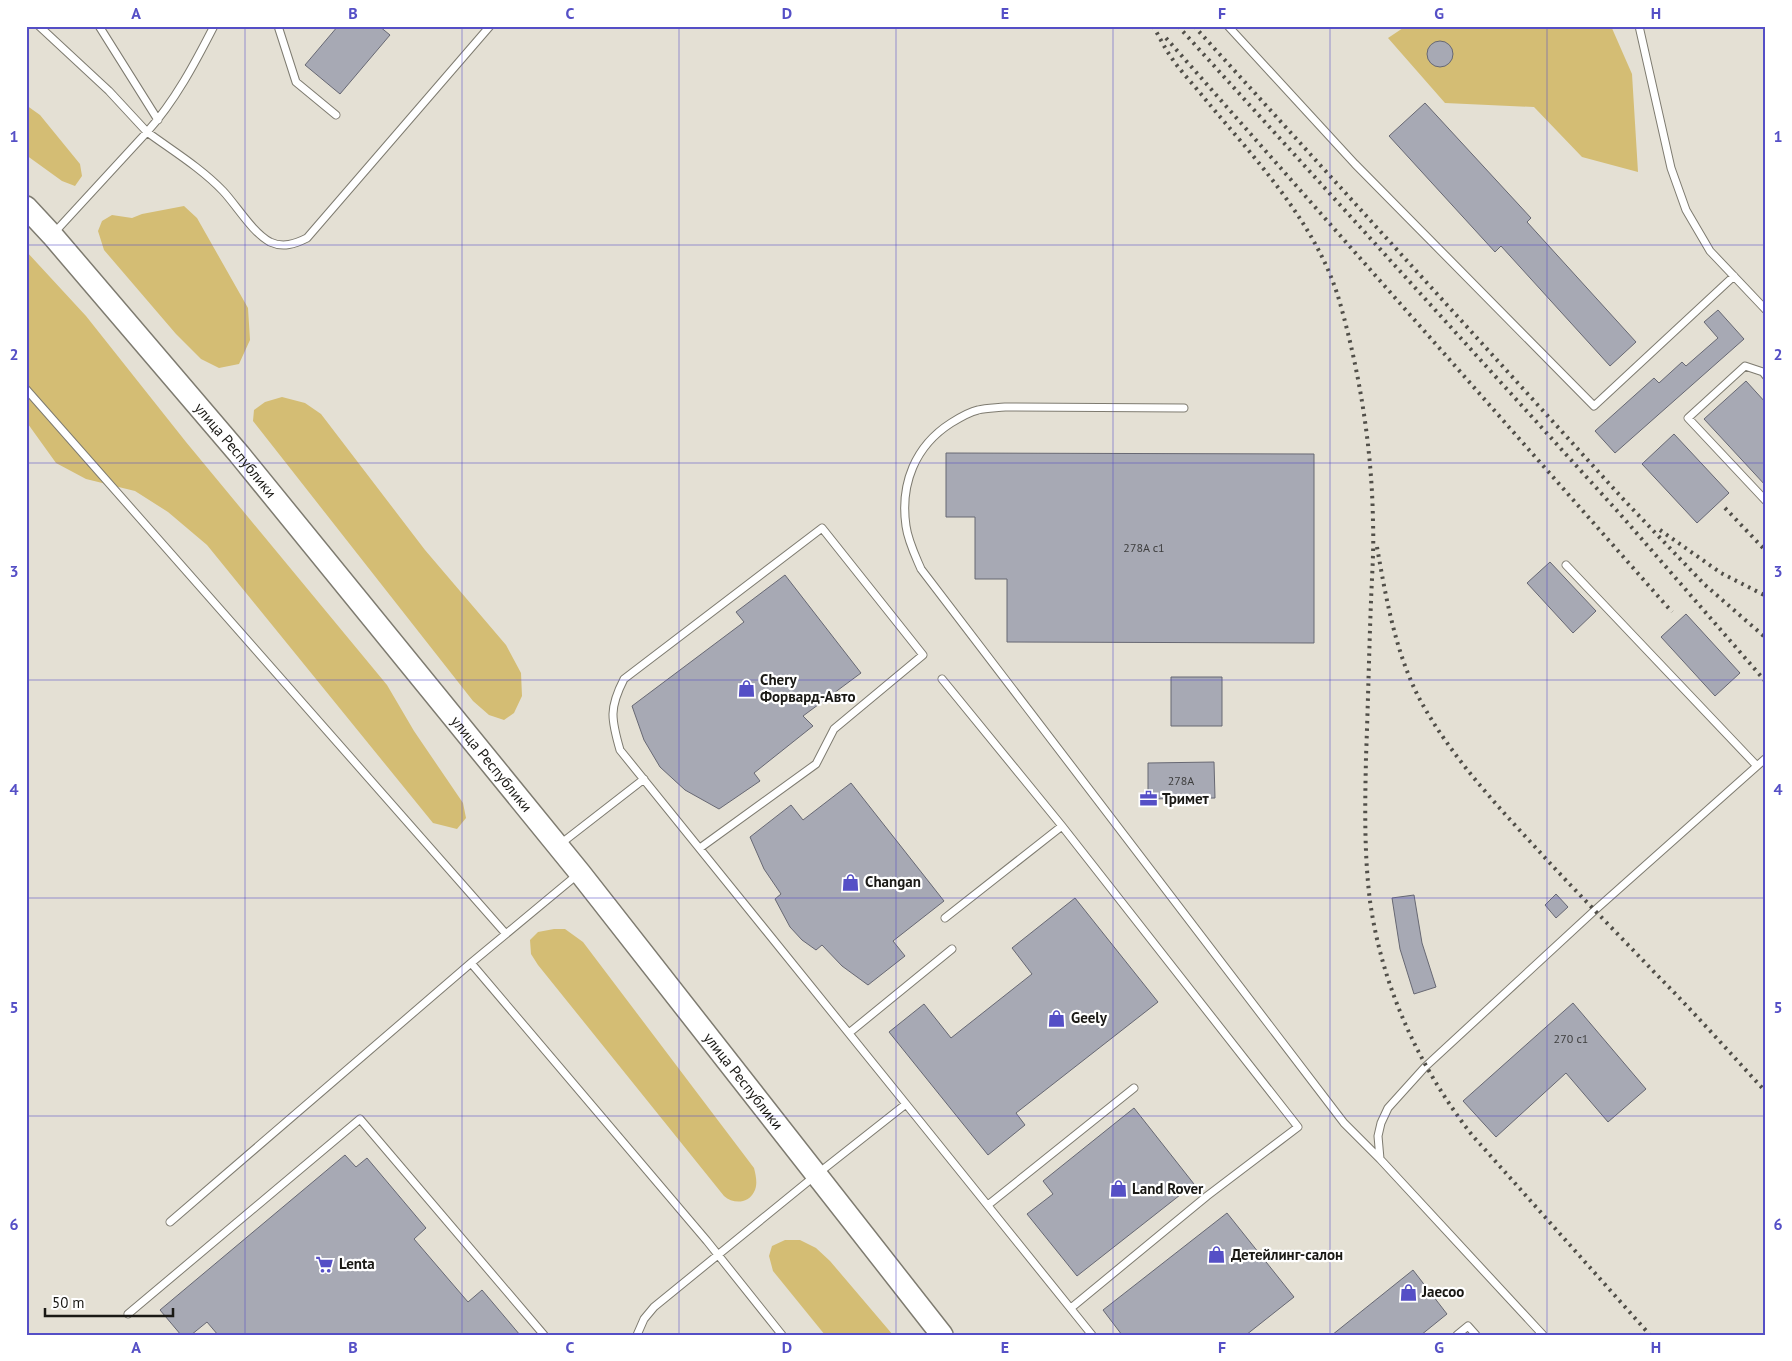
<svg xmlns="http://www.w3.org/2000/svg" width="1792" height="1361" viewBox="0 0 1792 1361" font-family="'PT Sans',sans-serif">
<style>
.green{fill:#d4bd74}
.building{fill:#a7a9b4;stroke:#676873}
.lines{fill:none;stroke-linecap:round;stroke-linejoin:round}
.service-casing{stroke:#7e7b70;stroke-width:9}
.primary-casing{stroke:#7e7b70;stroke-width:24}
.service{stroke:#fff;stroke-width:7}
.primary{stroke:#fff;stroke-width:21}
.rail{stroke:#514f49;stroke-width:4;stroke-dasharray:2.5 5;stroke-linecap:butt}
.grid{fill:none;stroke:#554fc6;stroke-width:1;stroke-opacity:0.55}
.labels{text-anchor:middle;stroke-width:4.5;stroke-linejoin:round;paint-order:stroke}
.number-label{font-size:12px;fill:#3d3d3d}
.street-label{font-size:15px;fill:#1a1915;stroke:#fff}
.poi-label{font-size:15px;font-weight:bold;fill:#1a1915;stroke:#fff;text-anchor:start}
.neatline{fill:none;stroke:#554fc6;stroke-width:2}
.grid-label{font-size:16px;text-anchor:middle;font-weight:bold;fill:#554fc6}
</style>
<rect width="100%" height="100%" fill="#e4e0d4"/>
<!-- green -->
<path class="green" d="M1406 26H1611L1632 74 1638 172 1582 157 1534 107 1445 103 1388 38Z
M26 105 40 115 80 164 82 176 75 186 62 181 26 155Z
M184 206 197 218 248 308 250 340 239 364 219 368 201 359 176 334 104 250 98 231 102 221 112 215 132 218 142 214Z
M26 251 86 316 186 442 387 685 414 731 463 803 466 818 457 829 433 823 207 545 168 512 135 491 86 479 56 463 28 424 26 419Z
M282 397 305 403 321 414 425 550 506 645 521 673 522 696 514 713 504 720 489 715 473 701 253 421 254 410 265 402Z
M554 929H565L583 942 754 1168C756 1176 758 1185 754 1192 748 1204 733 1204 724 1196L538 965 531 954 530 940 538 932Z
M785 1240H800L816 1248 830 1261 893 1335H825L773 1271 769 1256 772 1246Z"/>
<!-- building -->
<path class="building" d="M338 26H379L390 35 340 94 305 65Z
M1427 54a13 13 0 1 1 26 0a13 13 0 1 1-26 0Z
M1425 103 1531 218 1527 222 1636 342 1610 366 1501 246 1495 252 1389 136Z
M1718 310 1744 339 1615 453 1595 431 1654 378 1659 383 1682 362 1686 366 1718 338 1704 322Z
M1746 381 1766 403V486L1704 419Z
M1674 434 1729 493 1697 523 1642 464Z
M946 453 1314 454V643L1007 642V579H975V517H946Z
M1550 562 1596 611 1573 633 1527 583Z
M785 575 861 673 803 716 813 726 754 773 760 781 719 809 685 790 660 767 644 740 632 706 744 622 736 612Z
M1686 614 1740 673 1715 696 1661 637Z
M1171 677H1222V726H1171Z
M1214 762 1215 798 1148 799V763Z
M851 783 944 901 893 941 905 956 868 985 842 966 822 945 816 950 802 940 790 927 775 899 781 894 764 869 750 837 791 805 803 820Z
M1556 894 1568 907 1556 918 1545 905Z
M1414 895 1422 943 1436 987 1414 994 1400 949 1392 898Z
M1075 898 1158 1002 1016 1113 1025 1125 988 1155 889 1032 924 1004 951 1038 1032 974 1012 948Z
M1573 1003 1646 1089 1608 1122 1566 1073 1496 1137 1463 1101Z
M1134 1108 1194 1184 1077 1276 1027 1214 1053 1194 1043 1181Z
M345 1155 356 1167 367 1158 426 1228 414 1239 468 1302 482 1290 520 1335H218L207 1322 191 1335H181L160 1310Z
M1227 1213 1294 1297 1246 1335H1122L1103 1310Z
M1413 1270 1447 1314 1421 1335H1332Z"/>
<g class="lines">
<defs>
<path id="service" d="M39 26 109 91 147 132C175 101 195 63 214 26
M99 26 158 120
M278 26 296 82 336 115
M1228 26 1355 164 1594 406 1734 276
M1639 26 1671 168 1686 210 1710 251 1766 310
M54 233 147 132C173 151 201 168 223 191 237 206 252 232 270 242 283 248 295 244 307 238L490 26
M1766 376 1763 372 1745 366 1688 418 1766 501
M26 389 506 934
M1184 408 1005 407C996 408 986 408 978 410 969 412 959 418 951 423 915 446 900 484 906 526 908 541 915 555 921 569L1344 1123 1380 1159
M1566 565 1757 766
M942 679 1062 826 1298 1127 1207 1196 1071 1308
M559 845 644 779
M700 848 816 764 834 729 923 655 822 528 624 679C609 708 611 719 620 750L906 1104
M945 918 1062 826
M471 963 707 1241 782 1335
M849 1033 952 949
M988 1205 1134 1088
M170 1222 471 963 577 875
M128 1314 360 1119 544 1335
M637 1335 644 1319 654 1307 816 1175 906 1104 1092 1335
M1457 1335 1468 1326 1476 1335
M1543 1335 1380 1159 1378 1136 1381 1123 1388 1108 1425 1067 1594 911 1766 758"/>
<g id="primary">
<path id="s1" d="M26 207 52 235 239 454 580 873 942 1335"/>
</g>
</defs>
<!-- service casing -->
<use href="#service" class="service-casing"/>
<!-- primary casing -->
<use href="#primary" class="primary-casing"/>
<!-- service -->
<use href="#service" class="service"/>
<!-- primary -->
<use href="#primary" class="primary"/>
<!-- rail -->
<path class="rail" d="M1153 26C1159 36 1164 47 1171 57 1181 72 1194 85 1205 99 1256 160 1318 225 1340 303 1360 374 1372 449 1373 523 1374 549 1372 575 1371 601 1369 653 1368 705 1366 757 1365 805 1364 853 1370 901 1382 987 1419 1067 1472 1135L1650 1335
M1178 26 1620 514 1766 682
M1194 26 1624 500 1704 584 1766 638
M1166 38 1672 612
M1725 508 1766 551
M1660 530 1721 573 1766 596
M1377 547C1386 598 1395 650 1418 696 1450 757 1502 811 1548 861 1583 899 1620 936 1655 973 1693 1011 1729 1052 1766 1092"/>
</g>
<!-- grid -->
<path class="grid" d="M245 26V1335M462 26V1335M679 26V1335M896 26V1335M1113 26V1335M1330 26V1335M1547 26V1335M26 245H1766M26 463H1766M26 680H1766M26 898H1766M26 1116H1766"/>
<!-- icons -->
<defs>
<symbol id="shop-bare" viewBox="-9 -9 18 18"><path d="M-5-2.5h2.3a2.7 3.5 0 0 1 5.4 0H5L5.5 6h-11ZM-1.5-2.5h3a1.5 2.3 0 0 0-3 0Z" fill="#554fc6" stroke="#fff" stroke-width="2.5" paint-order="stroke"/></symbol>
<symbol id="office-bare" viewBox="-9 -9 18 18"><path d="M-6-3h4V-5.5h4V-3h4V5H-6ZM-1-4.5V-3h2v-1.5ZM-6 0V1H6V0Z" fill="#554fc6" stroke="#fff" stroke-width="2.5" paint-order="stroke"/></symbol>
<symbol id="supermarket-bare" viewBox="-9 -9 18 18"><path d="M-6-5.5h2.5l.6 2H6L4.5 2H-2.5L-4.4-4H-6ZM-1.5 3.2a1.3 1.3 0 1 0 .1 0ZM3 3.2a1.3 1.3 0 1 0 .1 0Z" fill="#554fc6" stroke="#fff" stroke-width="2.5" paint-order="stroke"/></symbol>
</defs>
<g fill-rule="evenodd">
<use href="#shop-bare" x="734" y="676" width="25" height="25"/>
<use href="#office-bare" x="1136" y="786" width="25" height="25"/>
<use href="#shop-bare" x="838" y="870" width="25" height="25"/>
<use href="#shop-bare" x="1044" y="1006" width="25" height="25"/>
<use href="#shop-bare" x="1106" y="1176" width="25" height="25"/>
<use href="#shop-bare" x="1204" y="1242" width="25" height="25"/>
<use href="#supermarket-bare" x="312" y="1252" width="25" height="25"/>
<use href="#shop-bare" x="1396" y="1280" width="25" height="25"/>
</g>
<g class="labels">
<!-- number labels -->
<g class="number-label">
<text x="1144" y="552">278А с1</text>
<text x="1181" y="785">278А</text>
<text x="1571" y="1043">270 с1</text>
</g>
<!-- street labels -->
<g class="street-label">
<text dy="5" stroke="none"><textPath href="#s1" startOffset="321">улица Республики</textPath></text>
<text dy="5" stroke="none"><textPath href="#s1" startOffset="726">улица Республики</textPath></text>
<text dy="5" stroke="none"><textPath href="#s1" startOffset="1131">улица Республики</textPath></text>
</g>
<!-- poi labels -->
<g class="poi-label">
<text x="760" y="685">Chery<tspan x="760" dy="17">Форвард-Авто</tspan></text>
<text x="1162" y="804">Тримет</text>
<text x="865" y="887">Changan</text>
<text x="1071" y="1023">Geely</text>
<text x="1132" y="1194">Land Rover</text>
<text x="1231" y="1260">Детейлинг-салон</text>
<text x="339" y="1269">Lenta</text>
<text x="1422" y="1297">Jaecoo</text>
</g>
</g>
<!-- border -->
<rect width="1792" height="1361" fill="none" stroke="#ffffff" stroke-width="55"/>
<!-- scale -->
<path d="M45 1308v8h128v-8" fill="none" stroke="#1a1915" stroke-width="2.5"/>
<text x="52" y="1308" font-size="15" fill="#1a1915" stroke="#ffffff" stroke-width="4" paint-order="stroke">50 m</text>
<rect x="28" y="28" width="1736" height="1306" class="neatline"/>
<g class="grid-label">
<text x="136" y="19">A</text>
<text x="353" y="19">B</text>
<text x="570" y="19">C</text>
<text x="787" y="19">D</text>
<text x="1005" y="19">E</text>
<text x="1222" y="19">F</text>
<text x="1439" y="19">G</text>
<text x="1656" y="19">H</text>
<text x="14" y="142">1</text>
<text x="1778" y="142">1</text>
<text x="14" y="360">2</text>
<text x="1778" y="360">2</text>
<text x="14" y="577">3</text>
<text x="1778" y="577">3</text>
<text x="14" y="795">4</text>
<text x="1778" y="795">4</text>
<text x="14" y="1013">5</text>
<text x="1778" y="1013">5</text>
<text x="14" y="1230">6</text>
<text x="1778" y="1230">6</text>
<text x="136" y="1353">A</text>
<text x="353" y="1353">B</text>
<text x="570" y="1353">C</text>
<text x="787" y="1353">D</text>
<text x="1005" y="1353">E</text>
<text x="1222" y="1353">F</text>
<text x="1439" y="1353">G</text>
<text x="1656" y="1353">H</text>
</g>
</svg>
